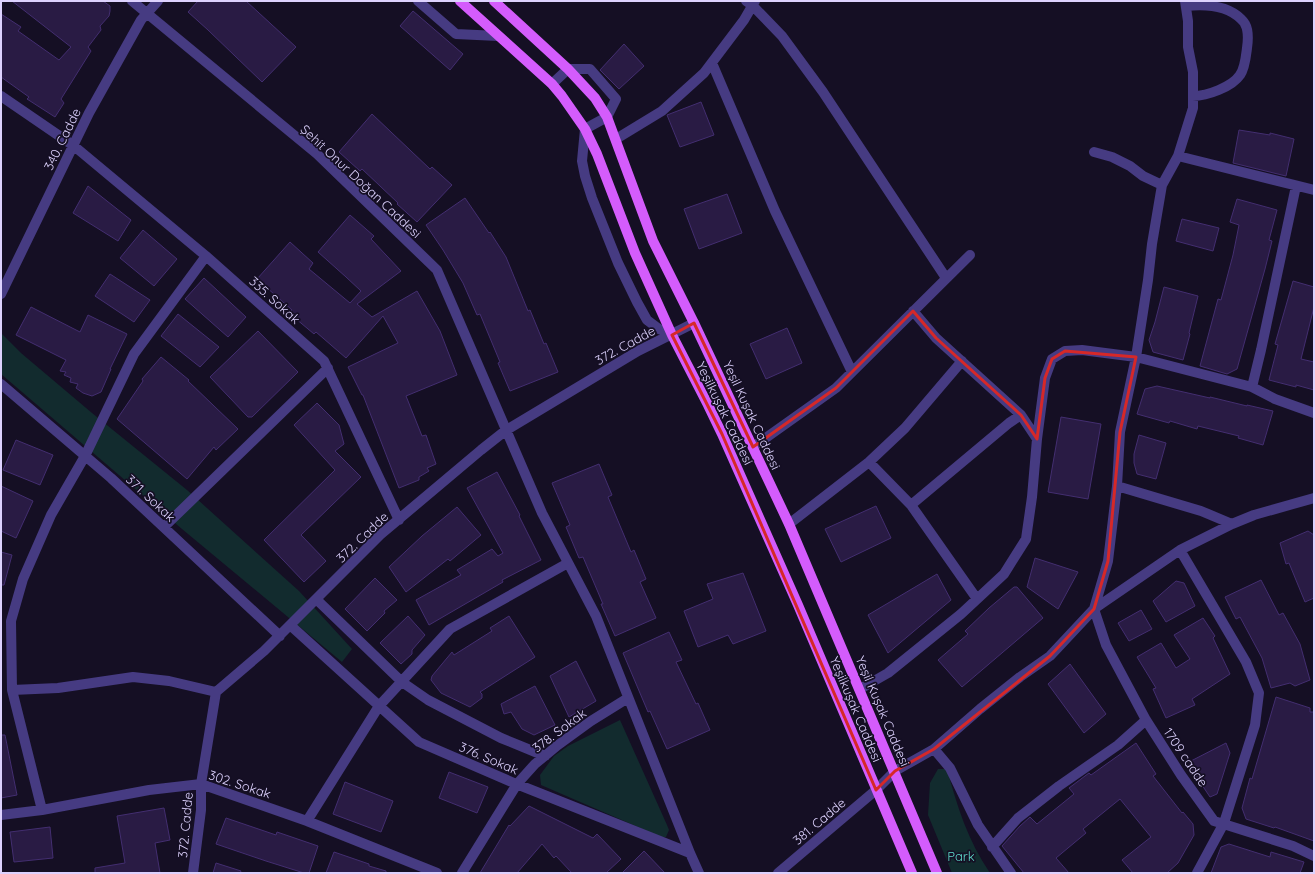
<svg xmlns="http://www.w3.org/2000/svg" width="1315" height="874" viewBox="0 0 1315 874" font-family="Quicksand,sans-serif">
<style>
.green{fill:#122b2e}
.building{fill:#291b44;stroke:#432e70}
.lines{fill:none;stroke-linecap:round;stroke-linejoin:round}
.minor{stroke:#463b82;stroke-width:10}
.major{stroke:#d45cfc;stroke-width:10}
.marked{fill:none;stroke:#d62828;stroke-width:3;stroke-linejoin:round}
.labels{text-anchor:middle;stroke-width:3.5;stroke-linejoin:round;paint-order:stroke}
.street-label{font-size:13px;fill:#ddd2fe;stroke:#150f24}
.park-label{font-size:13px;fill:#5fddcd;stroke:#150f24}
</style>
<rect width="100%" height="100%" fill="#150f24"/>
<!-- green -->
<path class="green" d="M1 333 21 353 92 413 187 490 299 591 352 649 342 662 182 529 1 374Z
M620 720 667 825 669 830 666 837H661L541 785 540 775 554 756 568 746Z
M938 769H947C957 806 968 841 990 873H952L928 815 930 783Z"/>
<!-- building -->
<path class="building" d="M12 1H103L110 6V11L109 16 100 26 101 30 88 47 91 51 61 99 64 103 55 117 27 99 29 97 1 77V14L21 27 18 31 59 60 71 47Z
M198 1H246L296 47 262 82 208 30 188 12Z
M413 11 463 54 450 70 400 26Z
M624 44 644 66 619 89 600 70Z
M701 102 714 135 680 147 667 115Z
M372 114 430 169 432 167 452 185 417 222 397 204 398 203 362 169 360 171 339 152Z
M1239 130 1270 135V133L1294 139 1286 176 1233 163Z
M88 186 131 220 118 241 73 213Z
M727 194 742 233 699 249 684 209Z
M465 198 489 233 490 232 506 257 528 311 530 310 544 344 546 343 558 372 510 391 498 363 500 362 480 314 477 315 463 283 443 250 426 225Z
M1237 199 1277 210 1269 240 1272 241 1265 269 1237 369 1227 374 1200 366 1218 299 1221 300 1233 255 1239 225 1230 222Z
M350 215 374 236 371 239 401 271 357 304 372 317 417 291 440 331 457 375 406 396 422 436 426 435 436 464 427 468 429 471 419 477V480L399 488 363 395H362L348 367 398 343 383 316 346 358 316 332 314 334 289 313 292 310 257 279 290 242 313 263 309 269 350 303 361 291 346 277 318 252Z
M1182 219 1219 228 1213 251 1176 241Z
M143 230 177 259 154 286 120 258Z
M110 274 150 300 134 322 95 296Z
M204 278 246 317 228 337 185 299Z
M1293 281 1314 287V307L1301 359 1314 362V390L1296 385V387L1269 380 1278 345 1275 344Z
M1164 287 1198 296 1189 333 1190 334 1183 360 1153 352 1149 340 1155 322Z
M31 307 80 332 88 315 127 334 110 369H111L101 392 92 396 83 393 76 388 78 384 70 382 71 378 64 375 66 372 60 371 66 360 16 335Z
M178 314 219 347 200 367 161 336Z
M787 328 802 363 766 379 750 344Z
M258 331 298 372 252 417H248L210 377Z
M161 357 189 380 188 381 238 429 216 450 214 447 187 479 117 419 143 381 142 379Z
M1157 386 1210 398V397L1247 406V405L1273 411 1263 445 1238 438 1239 436 1198 426 1197 429 1170 421 1169 423 1137 414 1145 389Z
M317 403 339 425 344 444 335 451 361 477 301 535 326 561 304 582 264 540 335 470 294 425Z
M1061 417 1101 424 1088 499 1048 492Z
M1139 435 1166 443 1156 479 1137 474 1134 463V454Z
M16 440 53 455 40 485 3 470Z
M599 464 612 495 608 497 631 552 634 550 646 579 640 582 656 618 615 636 601 604H603L583 557 579 558 566 527 570 525 552 483Z
M497 472 520 515 519 516 541 560 502 580 503 582 429 625 416 600 461 575 457 570 492 549 498 556 503 553 467 488Z
M1 486 33 501 16 538 1 531Z
M876 506 891 538 841 562 825 529Z
M457 507 481 535 450 561 448 559 406 592 389 567 422 536Z
M1308 531 1314 535V598L1305 602 1289 563 1286 564 1280 543Z
M1 552 12 555 4 585H1Z
M1035 558 1078 572 1058 609 1027 587Z
M743 573 766 631 733 644 728 635 698 647 684 611 713 599 707 584Z
M937 574 951 600 888 653 868 615Z
M375 578 397 600 384 611 385 613 367 631 345 609Z
M1261 580 1279 615 1283 613 1300 644 1310 680 1295 686 1290 683 1271 688 1262 658 1240 617 1236 619 1225 597Z
M1176 581 1184 583 1195 606 1166 622 1153 601Z
M1014 587H1017L1043 618 962 687 938 660 968 634 965 631 989 608Z
M1141 610 1152 629 1129 641 1118 623Z
M408 616 425 635 412 650V654L401 664 380 643Z
M509 616 535 657 480 692 482 694V698L470 707 441 693 431 680 432 676 452 652 454 655 492 631 490 628Z
M1203 618 1215 636 1213 638 1230 674 1192 699 1195 705 1166 718 1153 689 1156 688 1137 657 1161 643 1176 668 1190 659 1174 635Z
M669 632 682 660 676 662 696 704 698 703 710 730 667 749 650 711 648 712 623 653Z
M576 661 596 701 569 717 550 676Z
M1070 664 1106 714 1084 733 1048 684Z
M535 686 555 725 534 735 522 729 511 712 504 714 501 704Z
M1276 697 1310 708V712H1314V841L1275 827 1274 828 1246 819 1242 808 1250 778 1252 779Z
M1 735H5L17 795 1 798Z
M1136 743 1156 774 1153 776 1182 813 1183 812 1193 824 1194 835 1178 863 1167 873H1133L1122 860 1151 837 1120 799 1083 829 1086 833 1056 858 1069 873H1024L1002 846 1020 826 1030 817 1037 824 1074 794 1069 788 1089 773 1091 775Z
M1226 743 1230 753 1217 794 1210 797 1194 773 1189 762Z
M449 772 488 787 477 813 439 798Z
M345 782 393 801 381 832 333 814Z
M529 806 593 838 597 834 621 859 606 873H572L556 856 554 858 542 844 517 873H480L509 825 510 826Z
M164 808 170 840 155 843 160 873H95V868L125 863 117 816Z
M226 818 276 835 277 832 318 846 309 873H304L266 861 216 844Z
M50 827 53 858 14 862 10 832Z
M1229 844 1270 857 1271 852 1304 862 1300 873H1211L1221 847Z
M644 851 665 873H622Z
M334 852 369 864V866L386 871V873H326Z
M216 863 241 871 240 873H213Z"/>
<g class="lines">
<!-- minor -->
<path class="minor" d="M132 1 317 154 437 270 542 513 596 616 690 853
M418 1 456 34 498 36
M746 1 753 6 782 36 823 92 946 278
M1186 6C1205 4 1227 5 1241 19 1242 20 1245 23 1245 24 1249 31 1248 41 1247 48 1246 56 1245 68 1240 75 1232 87 1207 96 1193 96
M712 63 775 211 852 372
M552 84 568 69H590L616 99 607 117 585 129 582 161 585 176 592 198 618 263 637 302 647 320 659 329 672 335
M1 96 74 146 206 256 324 361 399 520
M616 139 662 111 704 73 744 20 755 1
M1094 152 1112 157 1130 166 1143 176 1162 185
M1178 156 1193 108V72L1188 47V21L1185 1
M1 294 89 113 141 20 158 1
M913 311 936 338 1021 415 1037 439
M1 384 111 478 280 636
M1252 387 1275 399 1314 413
M753 447 836 388 970 255
M869 462 911 505 977 599
M1117 486 1201 511 1232 524
M1314 498 1254 515 1232 524 1180 550 1094 609 1106 645 1146 720 1181 775 1214 821 1293 846 1314 856
M911 505 1009 423 1021 415
M789 524 869 462 905 428 962 361
M164 527 328 368
M1180 550 1246 662 1259 693 1255 725 1224 823 1197 873
M316 599 402 682 428 700 501 738 545 756
M290 625 419 742 514 783 690 853 699 873
M860 689 888 673 961 614 1004 574 1026 539 1032 497 1037 439 1045 378 1052 359 1065 351 1082 350 1136 357 1252 387 1261 350 1296 186
M12 690 58 688 133 677 169 681 216 692
M934 749 950 768 978 825 1011 873
M42 810 12 690 11 621 23 579 51 515 85 456 134 354 206 256
M1 815 42 810 149 790 201 784 307 821 437 873
M307 821 379 706 450 629 568 563
M992 847 1018 818 1059 786 1118 745 1146 720
M193 873 201 810V784L216 692 264 651 380 535 481 450 505 431 638 351 694 323
M462 873 517 784 535 764 558 745 591 721 628 698
M778 873 876 790 895 771 934 749 980 709 1020 677 1050 656 1094 609 1108 561 1117 486 1120 432 1136 357 1148 280 1152 244 1162 185 1178 156 1314 190"/>
<!-- major -->
<path class="major" d="M460 1 552 84 562 96 585 129 597 154 635 253 672 335 708 405 722 434 798 605 912 873
M494 1 568 69 595 98 607 117 653 241 694 323 789 524 937 873"/>
</g>
<!-- marked area -->
<path class="marked" d="M913 311 936 338 1021 415 1037 439 1045 378 1052 359 1065 351 1136 357 1120 432 1108 561 1094 609 1050 656 934 749 895 771 876 790 722 434 672 335 694 323 753 447 836 388Z"/>
<g class="labels">
<!-- street labels -->
<g class="street-label">
<text transform="translate(62 139) rotate(-64)" y="5">340. Cadde</text>
<text transform="translate(361 181) rotate(43)" y="5">Şehit Onur Doğan Caddesi</text>
<text transform="translate(275 300) rotate(42)" y="5">335. Sokak</text>
<text transform="translate(625 345) rotate(-29)" y="5">372. Cadde</text>
<text transform="translate(725 413) rotate(64)" y="5">Yeşilkuşak Caddesi</text>
<text transform="translate(752 415) rotate(65)" y="5">Yeşil Kuşak Caddesi</text>
<text transform="translate(151 498) rotate(43)" y="5">371. Sokak</text>
<text transform="translate(362 537) rotate(-44)" y="5">372. Cadde</text>
<text transform="translate(856 709) rotate(67)" y="5">Yeşilkuşak Caddesi</text>
<text transform="translate(883 711) rotate(67)" y="5">Yeşil Kuşak Caddesi</text>
<text transform="translate(559 730) rotate(-37)" y="5">378. Sokak</text>
<text transform="translate(1186 757) rotate(56)" y="5">1709 cadde</text>
<text transform="translate(489 758) rotate(23)" y="5">376. Sokak</text>
<text transform="translate(240 784) rotate(18)" y="5">302. Sokak</text>
<text transform="translate(819 821) rotate(-40)" y="5">381. Cadde</text>
<text transform="translate(185 825) rotate(-85)" y="5">372. Cadde</text>
</g>
<!-- park labels -->
<g class="park-label">
<text x="961" y="861">Park</text>
</g>
</g>
<!-- border -->
<rect width="1315" height="874" fill="none" stroke="#ddd2fe" stroke-width="4"/>
</svg>
